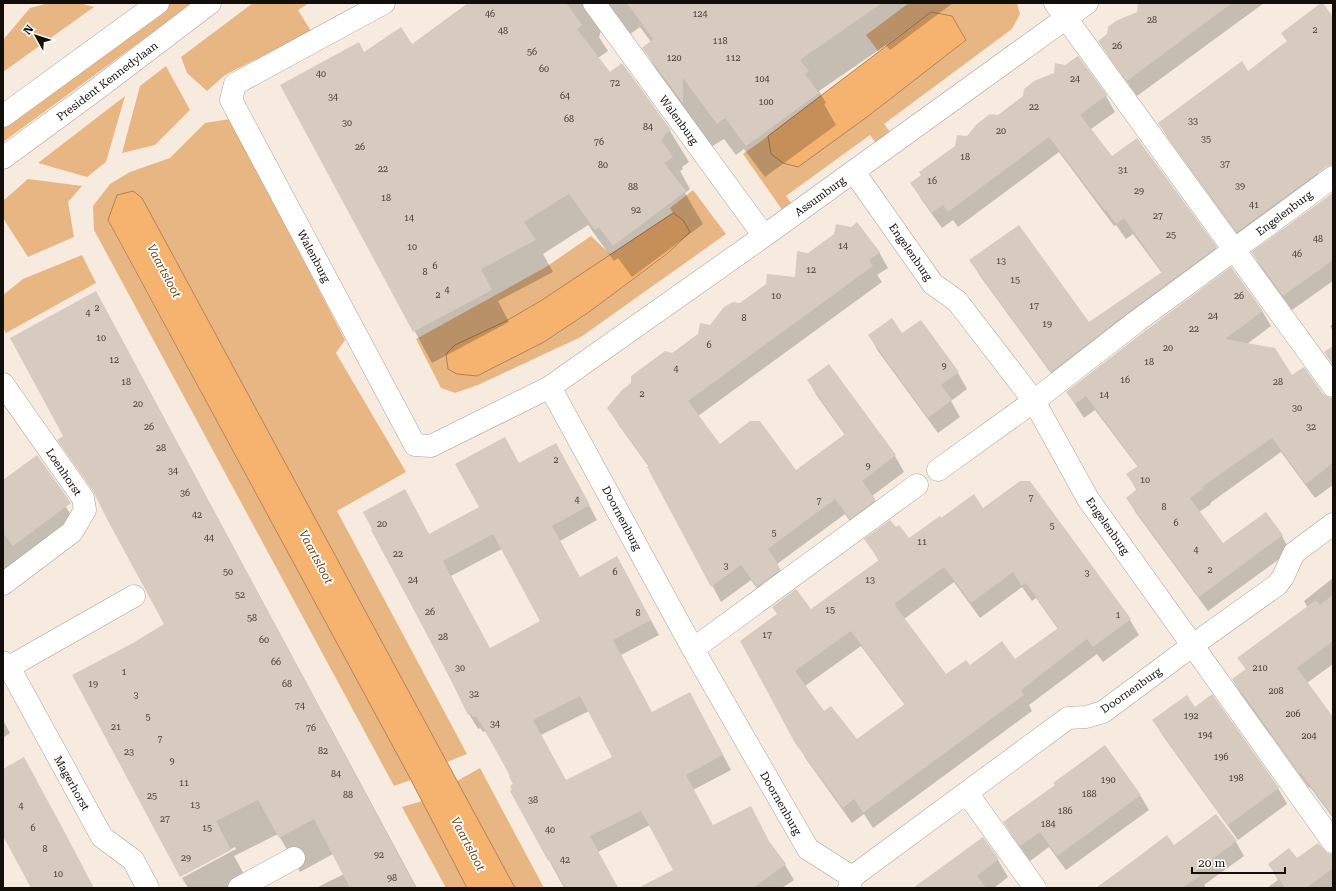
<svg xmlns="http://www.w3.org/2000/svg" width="1336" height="891" viewBox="0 0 1336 891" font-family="'Roboto Serif',serif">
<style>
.green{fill:#e8b683}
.water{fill:#f5b36f;stroke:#b18251}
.shadow{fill:#0003;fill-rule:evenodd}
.building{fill:#d7cbbf;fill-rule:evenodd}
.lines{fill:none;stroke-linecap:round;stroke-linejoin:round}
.minor-casing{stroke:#ada196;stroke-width:23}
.minor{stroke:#fff;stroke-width:22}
.labels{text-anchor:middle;stroke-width:3.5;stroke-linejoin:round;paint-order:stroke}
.number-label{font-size:9px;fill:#433d37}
.street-label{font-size:11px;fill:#120e0a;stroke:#fff}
.water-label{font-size:12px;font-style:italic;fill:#704511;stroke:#fff}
</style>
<rect width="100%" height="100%" fill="#f7ebdf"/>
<!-- green -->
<path class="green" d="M49 3H79L94 7 3 72V40L30 8Z
M169 3H193L3 142V128Z
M253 3H309L298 10 311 31 225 75 207 91 187 73 181 57Z
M909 3H1017L1020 14 1012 29 884 124 890 132 876 143 870 135 786 196 792 204 783 211 743 154 768 136 771 154 798 166 867 117 966 40 952 16 931 12 878 51 866 35Z
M166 66 190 110 155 145 122 153 140 86Z
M125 96 106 162 87 177 38 163Z
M230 119 345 340 336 353 406 472 337 511 467 754 447 762 142 198 133 191 108 221 411 780 394 786 94 230 93 206 110 184 130 172 170 158 205 123Z
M28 179 82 186 68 202 74 237 28 257 3 218V201Z
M693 190 726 234 581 337 478 385 455 393 441 388 416 339 546 267 591 236 611 255 542 300 506 321 477 376 544 342 589 312 668 254 683 220 673 213 670 208Z
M82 255 96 283 6 333 3 328V295L23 279Z
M480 768 544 888H515L457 781Z
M422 801 467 888H446L402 807Z"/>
<!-- water -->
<path class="water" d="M931 12 952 16 966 40 867 117 798 167 783 163 771 154 768 136Z
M133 191 142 198 515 888H467L411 780 108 220 117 195Z
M673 213 683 220 690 232 667 254 589 312 544 342 477 376 457 374 448 369 446 354 455 345 506 321 542 300Z"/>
<!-- shadow -->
<path class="shadow" d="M469 3H953L890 50 886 45 819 91 826 103 824 104 836 125 765 177 744 149 736 155 724 139 711 147 662 80 644 48 651 42 640 27 629 35 601 30 599 37 608 51 598 58 610 73 622 64 670 131 689 162 682 167 683 169 680 171 690 189 685 193 703 224 632 277 618 258 614 261 588 225 543 254 553 272 498 301 509 322 432 363 281 85 364 53 411 46Z
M1139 3H1264L1137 96 1109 57 1099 41 1138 13Z
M1333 19V155L1318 173 1326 188 1246 246 1168 138 1159 123 1248 72 1288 42 1282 33Z
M1078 57 1106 96 1115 112 1091 129 1112 157 1216 248 1225 263 1061 387 980 276 971 261 1089 324 1162 273 1133 234 1126 239 1116 225 1114 226 1059 152 958 227 953 220 942 228 921 199 912 183 967 138Z
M1333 194V281L1292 310 1261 268 1253 253Z
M879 252 888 268 877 275 882 282 698 416 719 445 796 472 845 435 817 396 808 380 829 365 895 456 904 472 872 496 884 516 859 534 845 514 777 564 785 578 767 602 751 580 721 602 649 467 618 424 609 408 673 354 741 304 796 278 808 255Z
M1262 311 1271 326 1247 344 1292 377 1328 398 1333 399V485L1315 498 1281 452 1210 503 1211 504 1199 512 1222 544 1282 536 1290 551 1208 611 1136 513 1127 498 1137 491 1128 475 1138 467 1095 410 1084 418 1067 392Z
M920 321 958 373 967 389 951 401 960 417 938 433 878 351 869 335 902 334Z
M1333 324V331L1330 326Z
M115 327 417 888H316L344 874 333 854 300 872 278 834 234 856 250 885 244 888H188L182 878 236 849 235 847 181 876 133 644 166 625Z
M564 459 597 520 560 541 580 578 625 573 659 635 621 655 652 713 698 708 731 770 693 790 713 826 771 846 785 865 794 880 782 888H640L674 870 650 825 598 852 618 888H564L512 791 514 784 512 777 485 731 483 732 480 728 478 729 469 714 372 530 429 535 480 508 519 464ZM502 549 541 622 490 649 451 576ZM589 711 614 757 566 781 541 735Z
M3 481 66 507 75 522 3 576Z
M1029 482 1130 620 1139 635 1103 662 1097 654 1029 705 1032 711 873 828 864 814 852 823 806 759 742 642 810 611 879 561 866 539 908 540 941 519 983 509ZM954 582 980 618 1022 587 1032 601 1036 598 1058 629 1015 661 970 666 946 676 904 619ZM861 646 905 705 856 740 824 712 805 686Z
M1333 578V664L1307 683 1333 718V818L1310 787 1309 788 1242 695 1233 680 1246 670 1239 658 1308 608 1304 601Z
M1195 708 1278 788 1287 804 1238 840 1163 736 1154 721Z
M3 720 10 733 3 738Z
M1140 795 1149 810 1066 870 1049 847 1030 861 1013 837 1004 822Z
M1216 815 1236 842 1244 856 1204 885 1206 888H1096L1167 837 1174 847Z
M983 838 998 860 1008 877 994 888H915Z
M1328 854 1333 855V888H1267L1278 880 1269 864Z"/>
<!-- building -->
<path class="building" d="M468 3H566L582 25 577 29 610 72 622 63 671 130 664 135 665 136 661 140 673 157 664 163 686 191 613 246 599 227 595 230 569 194 524 222 536 240 481 269 492 290 413 332 280 85 359 42 364 52 401 27 412 44Z
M627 3H882L800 60 809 71 805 74 819 93 746 146 725 118 717 124 683 78V103L642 48 653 39Z
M1138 3H1232L1127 81 1098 41 1107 34 1108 27 1116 21 1137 12Z
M1321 3H1323L1333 17V165L1326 167 1237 232 1158 123 1242 61 1248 71 1287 41 1281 33Z
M1078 56 1107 95 1080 115 1112 156 1137 138 1217 247 1130 311 1051 372 969 260 1019 225 1089 322 1162 272 1124 218 1116 224 1106 210 1105 211 1049 137 948 212 943 205 932 213 910 183 921 175 919 172 955 146 957 135 967 136 977 124 990 114 998 115 1023 96 1024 89 1034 81 1054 73 1055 63 1065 65Z
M1333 193V260L1283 296 1251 252Z
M857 222 880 252 869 260 873 266 688 401 720 444 750 421H760L796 470 845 434 807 380 829 364 896 455 862 481 876 500 850 519 835 499 768 549 777 562 776 563 780 570 757 587 741 565 711 587 647 467 649 466 607 408 622 390 631 383V376L665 351 672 353 698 334 700 323 710 325 724 307 733 302 740 303 766 284 767 274 795 277 797 251 808 253 834 234 836 224 851 227Z
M1231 267 1263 311 1225 339 1275 348 1292 375 1304 367 1323 394 1328 397 1333 398V463L1306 484 1272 438 1202 487 1203 489 1190 498 1223 543 1266 512 1283 535 1199 597 1126 498 1137 489 1126 474 1138 466 1086 396 1075 404 1066 392 1145 331Z
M96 291 102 302 416 888H350L314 819 279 838 258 800 216 821 231 850 180 877 72 675 133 643 164 624 108 521 93 491 57 440 63 436 10 338Z
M892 318 902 333 921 320 959 372 941 385 952 400 928 418 868 335Z
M1333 346V365L1324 352Z
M505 437 519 463 556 443 590 505 552 526 580 577 617 556 651 620 613 640 638 686 652 712 690 692 723 755 686 775 713 825 751 806 769 841 786 864 753 888H638L673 870 641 811 590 836 618 888H565L550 860 548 861 510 791 512 790 510 786 513 784 509 777 510 776 481 723H480L476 716 473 718 471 713 468 715 442 662 371 530 372 529 363 512 405 489 429 534 479 507 455 464ZM493 534 540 621 490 648 443 561ZM580 696 612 757 566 780 533 720Z
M37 455 71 503 13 546 3 533V480Z
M1020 481H1030L1131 619 1093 647 1087 639 1021 690 1024 695 863 813 854 799 843 808 795 743 740 641 777 614 772 607 796 589 811 609 879 560 864 539 890 520 896 527 899 525 909 538 940 516 941 518 974 494 983 508ZM944 567 971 603 1013 572 1022 586 1026 583 1058 628 1015 659 1002 641 970 665 966 660 946 674 894 604ZM851 631 905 704 857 739 831 706 824 711 795 671Z
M1333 595V641L1297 668 1333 717V816L1300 772 1299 773 1232 679 1246 669 1237 658 1316 600 1320 605Z
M1212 694 1279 788 1228 825 1152 720 1187 695 1195 707Z
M1105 745 1141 795 1057 856 1040 832 1020 846 1003 822 1055 785 1053 783Z
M24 757 63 829 94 888H31L3 836V769Z
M1216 814 1237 841 1196 871 1200 876 1182 888H1097L1167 835 1174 845Z
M983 837 999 859 977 876 986 888H913Z
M1318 843 1327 853 1333 854V868L1306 888H1285L1268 864 1289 848 1297 858Z"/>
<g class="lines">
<defs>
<path id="minor" d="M384 3 235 84 231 100 415 445 431 446 550 387 764 236 1087 3
M594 3 764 236
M1055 3 1333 386
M3 116 158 3
M3 158 97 89 210 3
M854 172 933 284 957 301 1034 401 1088 499 1333 842
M3 384 83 498 85 510 72 532 3 584
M550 387 693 649 808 849 852 877
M938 470 1034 401 1137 321 1333 177
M693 649 917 485
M3 662 9 667 102 837 133 860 148 888
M9 667 134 596
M967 793 1035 888
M239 888 294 858
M849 888 852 877 1068 718 1086 717 1103 712 1193 645 1277 585 1283 577 1294 553 1333 524"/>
</defs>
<!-- minor casing -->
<use href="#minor" class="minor-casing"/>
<!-- minor -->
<use href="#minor" class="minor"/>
</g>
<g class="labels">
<!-- number labels -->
<g class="number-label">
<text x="490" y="17">46</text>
<text x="700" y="17">124</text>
<text x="1152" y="23">28</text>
<text x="1315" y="33">2</text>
<text x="503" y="34">48</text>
<text x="720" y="44">118</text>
<text x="1117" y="49">26</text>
<text x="532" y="55">56</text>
<text x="674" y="61">120</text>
<text x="733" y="61">112</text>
<text x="544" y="72">60</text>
<text x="321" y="77">40</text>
<text x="762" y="82">104</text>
<text x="1075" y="82">24</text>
<text x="615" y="86">72</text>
<text x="565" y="99">64</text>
<text x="333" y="100">34</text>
<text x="766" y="105">100</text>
<text x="1034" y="110">22</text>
<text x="569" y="122">68</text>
<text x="1193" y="124">33</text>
<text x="347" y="126">30</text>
<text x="648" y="130">84</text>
<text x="1001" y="134">20</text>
<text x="1206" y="142">35</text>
<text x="599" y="145">76</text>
<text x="360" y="150">26</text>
<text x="965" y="160">18</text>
<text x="1225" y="167">37</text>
<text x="603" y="168">80</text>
<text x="383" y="172">22</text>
<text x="1123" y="173">31</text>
<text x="932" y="184">16</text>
<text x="1240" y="189">39</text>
<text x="633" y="190">88</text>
<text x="1139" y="194">29</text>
<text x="386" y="201">18</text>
<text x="1254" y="208">41</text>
<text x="636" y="213">92</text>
<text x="1158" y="219">27</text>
<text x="409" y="221">14</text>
<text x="1171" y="238">25</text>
<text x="1318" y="242">48</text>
<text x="843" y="249">14</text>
<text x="412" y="250">10</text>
<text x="1297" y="257">46</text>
<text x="1001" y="264">13</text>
<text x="435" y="269">6</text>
<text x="811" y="273">12</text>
<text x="425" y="275">8</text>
<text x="1015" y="283">15</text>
<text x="447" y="293">4</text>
<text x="438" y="298">2</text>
<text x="776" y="299">10</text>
<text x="1239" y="299">26</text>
<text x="1034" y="309">17</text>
<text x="97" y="311">2</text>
<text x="88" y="316">4</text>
<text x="1213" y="319">24</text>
<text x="744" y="321">8</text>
<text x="1047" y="327">19</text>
<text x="1194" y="332">22</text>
<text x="101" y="341">10</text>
<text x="709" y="348">6</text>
<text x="1168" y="351">20</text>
<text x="114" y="363">12</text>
<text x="1149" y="365">18</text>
<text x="944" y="369">9</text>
<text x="676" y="372">4</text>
<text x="1125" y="383">16</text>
<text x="126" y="385">18</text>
<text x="1278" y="385">28</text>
<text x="642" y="397">2</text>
<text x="1104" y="398">14</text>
<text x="138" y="407">20</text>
<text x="1297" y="411">30</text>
<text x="149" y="430">26</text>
<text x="1311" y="430">32</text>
<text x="161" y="451">28</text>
<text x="556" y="463">2</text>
<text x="868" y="469">9</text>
<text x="173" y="474">34</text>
<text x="1145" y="483">10</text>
<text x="185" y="496">36</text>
<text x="1031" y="501">7</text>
<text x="577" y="503">4</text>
<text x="819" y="504">7</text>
<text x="1164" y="510">8</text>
<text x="197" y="518">42</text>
<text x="1176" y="526">6</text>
<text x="382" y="527">20</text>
<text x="1052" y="529">5</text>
<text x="774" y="536">5</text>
<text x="209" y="541">44</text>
<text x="922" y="545">11</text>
<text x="1196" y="553">4</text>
<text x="398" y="557">22</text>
<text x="726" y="569">3</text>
<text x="1210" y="573">2</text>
<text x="228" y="575">50</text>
<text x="615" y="575">6</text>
<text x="1087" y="576">3</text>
<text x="413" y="583">24</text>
<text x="870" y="583">13</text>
<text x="240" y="598">52</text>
<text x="830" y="613">15</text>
<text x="430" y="615">26</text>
<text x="638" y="616">8</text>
<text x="1118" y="618">1</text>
<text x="252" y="621">58</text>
<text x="767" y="638">17</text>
<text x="443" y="640">28</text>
<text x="264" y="643">60</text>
<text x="276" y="665">66</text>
<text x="460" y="671">30</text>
<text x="1260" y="671">210</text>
<text x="124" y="675">1</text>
<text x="93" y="687">19</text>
<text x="287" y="687">68</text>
<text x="1276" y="694">208</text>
<text x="474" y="697">32</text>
<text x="136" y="698">3</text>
<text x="300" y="709">74</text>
<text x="1293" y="717">206</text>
<text x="1191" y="719">192</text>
<text x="148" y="720">5</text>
<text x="495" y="727">34</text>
<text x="116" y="730">21</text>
<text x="311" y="731">76</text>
<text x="1205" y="738">194</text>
<text x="1309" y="739">204</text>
<text x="160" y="742">7</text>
<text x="323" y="754">82</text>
<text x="129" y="755">23</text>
<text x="1221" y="760">196</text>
<text x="172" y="764">9</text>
<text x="336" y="777">84</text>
<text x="1236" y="781">198</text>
<text x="1108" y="783">190</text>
<text x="184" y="786">11</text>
<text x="1089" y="797">188</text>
<text x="348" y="798">88</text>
<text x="152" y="799">25</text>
<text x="533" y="803">38</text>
<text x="195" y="808">13</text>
<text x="21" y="809">4</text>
<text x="1065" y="814">186</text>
<text x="165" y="822">27</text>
<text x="1048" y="827">184</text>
<text x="33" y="831">6</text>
<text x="207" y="831">15</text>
<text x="550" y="833">40</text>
<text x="45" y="852">8</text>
<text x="379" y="858">92</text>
<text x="186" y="861">29</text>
<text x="565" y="863">42</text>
<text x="58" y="877">10</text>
<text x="392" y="881">98</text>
</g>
<!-- street labels -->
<g class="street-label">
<text transform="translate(107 81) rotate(-37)" y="4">President Kennedylaan</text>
<text transform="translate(679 120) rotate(54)" y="4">Walenburg</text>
<text transform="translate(820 196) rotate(-36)" y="4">Assumburg</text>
<text transform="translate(1284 213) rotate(-37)" y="4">Engelenburg</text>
<text transform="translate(911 252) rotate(55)" y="4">Engelenburg</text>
<text transform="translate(314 256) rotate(62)" y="4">Walenburg</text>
<text transform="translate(64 472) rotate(56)" y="4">Loenhorst</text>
<text transform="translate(622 518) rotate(62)" y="4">Doornenburg</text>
<text transform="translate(1108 526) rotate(55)" y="4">Engelenburg</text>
<text transform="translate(1131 690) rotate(-35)" y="4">Doornenburg</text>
<text transform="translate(72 783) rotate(61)" y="4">Magerhorst</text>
<text transform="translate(781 803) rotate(60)" y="4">Doornenburg</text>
</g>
<!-- water labels -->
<g class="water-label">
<text transform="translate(164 271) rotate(62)" y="4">Vaartsloot</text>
<text transform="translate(316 557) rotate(62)" y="4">Vaartsloot</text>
<text transform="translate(468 844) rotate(62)" y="4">Vaartsloot</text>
</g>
</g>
<!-- border -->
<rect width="1336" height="891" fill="none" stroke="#120e0a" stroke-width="8"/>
<!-- north arrow -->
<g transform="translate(36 36) rotate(309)" stroke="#ffffff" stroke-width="3" paint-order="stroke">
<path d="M0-3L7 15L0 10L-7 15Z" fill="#120e0a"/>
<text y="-6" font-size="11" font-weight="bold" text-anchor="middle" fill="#120e0a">N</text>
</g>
<!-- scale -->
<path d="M1192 867v6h93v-6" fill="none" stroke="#120e0a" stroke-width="2"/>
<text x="1198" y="867" font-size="12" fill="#120e0a" stroke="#ffffff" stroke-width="3" paint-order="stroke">20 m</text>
</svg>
